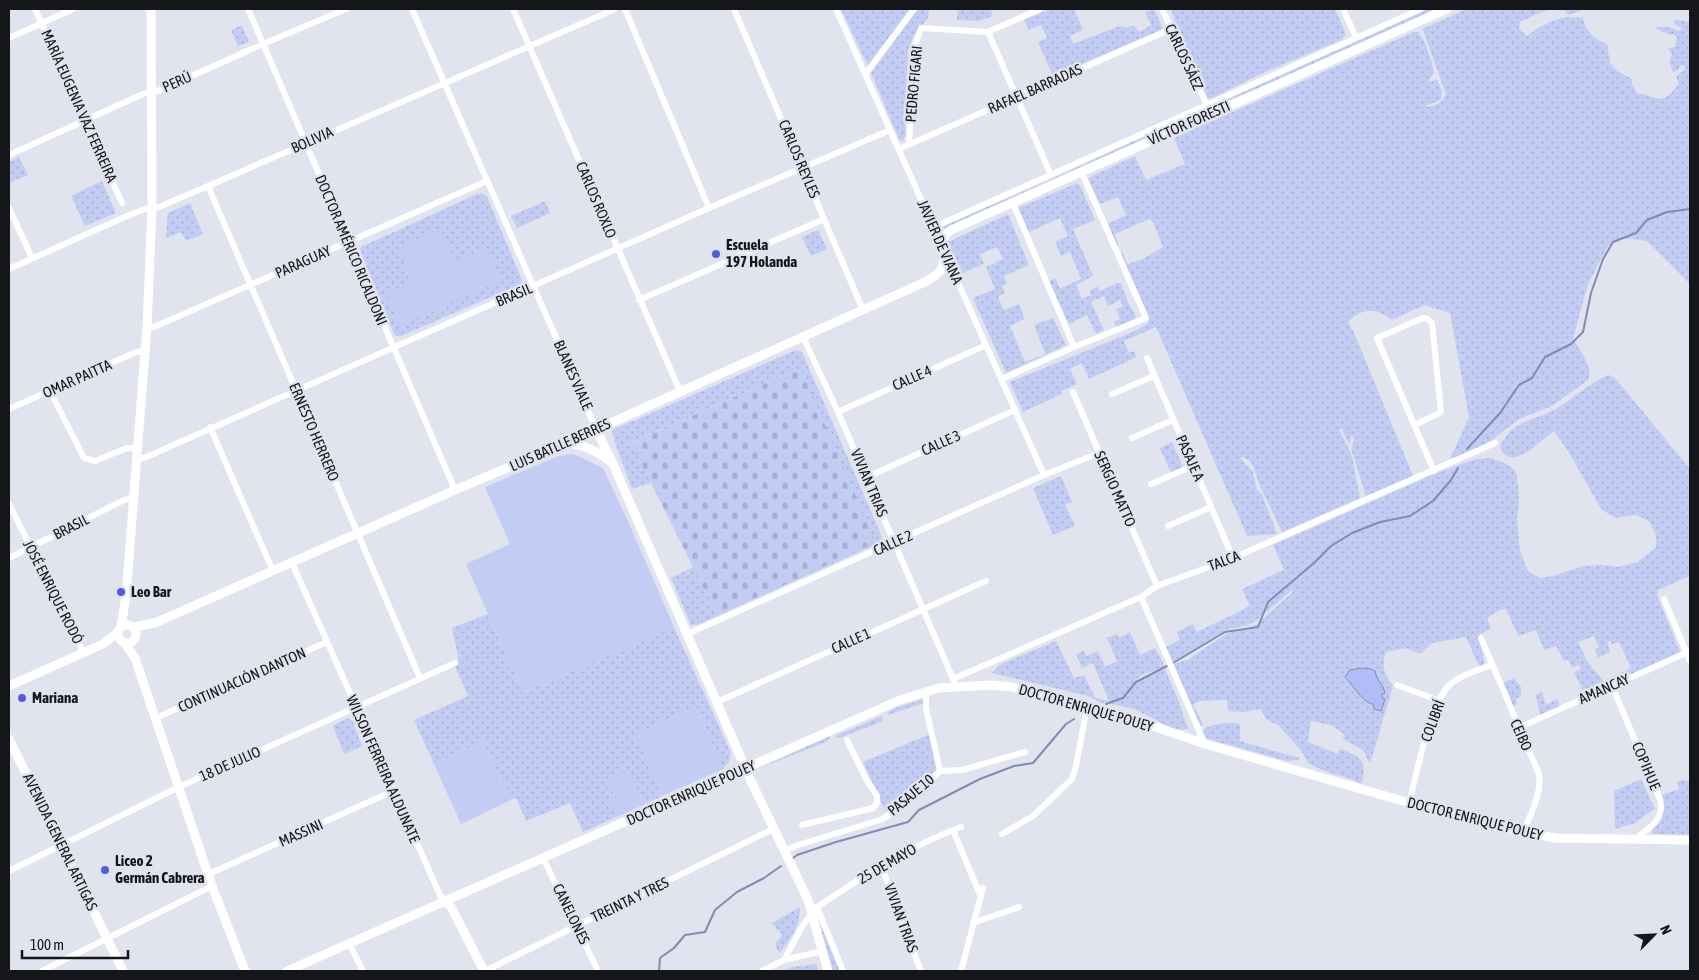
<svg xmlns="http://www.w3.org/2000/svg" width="1699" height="980" viewBox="0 0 1699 980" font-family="'Asap Condensed',sans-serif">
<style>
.grass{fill:url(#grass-dots)}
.cemetery{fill:url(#cemetery-stones)}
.garden{fill:#c3ccf3}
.water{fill:#b0bdf6;stroke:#828bb4}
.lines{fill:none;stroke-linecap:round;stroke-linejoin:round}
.stream{stroke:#828bb4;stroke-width:2}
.street{stroke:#fff;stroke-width:6}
.secondary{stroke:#fff;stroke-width:9}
.poi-dot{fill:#545ed4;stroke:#e1e4ef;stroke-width:2}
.labels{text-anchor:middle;stroke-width:5;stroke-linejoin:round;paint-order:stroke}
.street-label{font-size:15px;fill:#15161a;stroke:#e1e4ef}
.poi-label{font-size:15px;font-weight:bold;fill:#15161a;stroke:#e1e4ef;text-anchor:start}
</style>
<defs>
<pattern id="grass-dots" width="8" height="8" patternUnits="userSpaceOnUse" patternTransform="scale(1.25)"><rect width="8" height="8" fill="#c3ccf3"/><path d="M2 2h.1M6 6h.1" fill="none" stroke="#a7aed0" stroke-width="1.8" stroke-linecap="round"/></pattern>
<pattern id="cemetery-stones" width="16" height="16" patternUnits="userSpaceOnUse" patternTransform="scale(1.25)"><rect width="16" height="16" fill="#c3ccf3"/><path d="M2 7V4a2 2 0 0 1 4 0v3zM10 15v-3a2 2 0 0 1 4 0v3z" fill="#a7aed0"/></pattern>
</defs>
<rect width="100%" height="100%" fill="#e1e4ef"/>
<!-- grass -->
<path class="grass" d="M841 9H910L868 66Z
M918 9H929L928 18 913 37 908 52 904 119 906 133 903 141 899 139 871 73Z
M958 9H990L993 16 979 21 957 20Z
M1050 9H1074L1083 30 1070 36 1073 44 1120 26 1127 28 1134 25 1139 32 1151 25 1145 12 1154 9 1163 29 1053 76 1038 42 1047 38 1041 25 1029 30 1024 20Z
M1171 9H1335L1345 32V36L1341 40 1267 71 1210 99 1207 97 1181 39Z
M1421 9H1436L1252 91 1211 107 1206 111 947 229 943 228 945 225 1043 183Z
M1467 9H1585L1568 15 1566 11C1546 6 1537 15 1520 22L1519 29 1527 36C1547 22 1558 15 1583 18 1585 30 1595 41 1607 44L1610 63 1617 71 1632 79V84L1637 93C1660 97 1661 107 1679 84L1676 76 1685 69 1684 65 1680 66 1678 70 1673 72C1670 65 1669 61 1672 54L1668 48 1675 47 1677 37 1673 34 1670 35 1655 28C1664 26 1672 27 1679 31L1682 28 1674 24 1675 19 1690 22V284L1647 241 1623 238 1608 246 1588 284 1573 338C1579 350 1594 367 1588 380L1552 406 1519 419 1480 449 1453 461 1451 457 1469 417 1450 313 1424 305 1392 320C1376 308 1363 307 1348 322L1355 335 1413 476 1366 496 1351 449 1354 440 1352 435 1349 444 1342 429H1339L1352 456 1360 498 1282 532 1259 484 1254 468 1250 461 1243 457 1240 458 1253 472 1257 490 1262 494 1277 534 1247 536 1156 327 1124 341 1129 353 1134 351 1137 357 1089 379 1082 363 1070 369 1077 384 1061 391 1062 394 1023 412 1010 382 1135 331 1148 323 1149 319 1121 253H1123L1126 262 1128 264 1143 259 1163 247 1153 222 1149 219 1115 234 1118 243V247L1107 224 1126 215 1118 197 1100 204 1088 178 1135 156 1146 180 1185 164 1174 138 1414 32H1418C1423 36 1435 66 1433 73 1432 76 1430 78 1429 80L1430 82 1437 79 1442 92 1441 99 1436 102 1427 105 1426 107C1435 106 1443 103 1446 94L1423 30 1424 28Z
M242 25 249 42 238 46 231 30Z
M19 157 28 175 9 183V162Z
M102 181 116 213 85 226 71 196Z
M1077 183 1080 185 1095 220 1073 229 1093 276 1076 285 1082 299 1091 295 1090 290 1097 287 1100 291 1117 283H1121L1128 302 1136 317 1135 319 1116 327 1114 322 1120 319 1116 309 1123 306 1120 300 1108 306 1104 296 1091 302 1104 330 1096 334 1087 315 1069 324 1049 281 1055 278 1060 289 1081 279 1070 252 1061 256 1055 242 1068 236 1060 218 1029 232 1018 208Z
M482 193 487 197 522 280 521 284 401 336H395L360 250 361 247 477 194Z
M545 201 550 213 517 228 511 216Z
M190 203 203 234 186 241 181 232 166 238 168 213Z
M1008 214 1029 265 1004 276 1007 283 1002 286 1005 293 998 297 1004 310 1019 304 1025 319 1010 326 1025 362 1045 354 1034 325 1053 318 1066 345 1006 373 973 298 995 289 986 267 1003 259 997 247 980 254 984 264 962 273 948 242Z
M818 230 827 249 811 256 802 237Z
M796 350 802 352 882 537 879 543 697 625H691L671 578 693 567 715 610 801 369H798L632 442 651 483 632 489 614 440 612 430Z
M1609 375 1616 379 1690 469V576L1658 590 1657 595 1680 652 1678 655 1609 685 1607 679 1631 668 1619 642 1612 644 1611 641 1607 642 1610 652 1598 658 1595 650 1599 647 1594 636 1578 642 1587 661 1605 683 1603 687 1585 695 1574 672 1581 669 1579 665 1572 668 1568 660 1564 661 1556 646 1544 650 1536 630 1518 636 1506 609 1500 610 1487 618 1491 629 1480 634C1477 645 1486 656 1484 668H1481L1477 662 1466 637 1432 643 1420 654 1406 648 1386 652C1381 665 1384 674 1393 686L1370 764 1363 750 1343 739 1344 734 1331 725 1311 721 1308 742 1338 754 1340 749C1361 756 1367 760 1362 783H1359L1351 779 1322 770 1308 763 1301 750 1279 726 1266 719 1261 709 1244 712 1228 711 1227 700 1200 701 1193 704 1203 725 1198 727 1171 665 1189 659 1226 634 1247 629 1257 624 1293 592 1292 590 1256 621 1246 626 1229 629 1204 643 1184 657 1177 659 1170 663 1164 648 1180 640 1177 632 1193 624 1197 632 1250 606 1242 589 1284 570 1273 545 1439 472 1476 459 1491 458 1511 466 1516 473 1518 484 1519 503 1517 519 1520 551 1528 571 1539 578 1552 576 1584 566 1602 565 1618 567 1638 562 1656 547V536L1650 522 1636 515 1615 518 1601 509 1568 451 1554 431C1540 440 1512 474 1500 447 1511 420 1534 421 1556 409 1574 398 1589 383 1609 375Z
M1172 442 1184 469 1172 475 1160 448Z
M1061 476 1072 502 1065 505 1075 526 1053 535 1033 488Z
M488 614 523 693 674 627 731 753 729 762 723 769 696 707 636 734 662 796 646 804 626 771 607 787 613 789 614 799 623 814 583 832 570 803 526 821 516 798 511 800 483 741 434 764 414 720 468 696 455 666 458 664V656L452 628Z
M1130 632 1140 655 1155 648 1165 667C1158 671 1150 671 1142 675 1134 679 1131 690 1124 696 1118 700 1109 702 1102 703L1088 696 992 673 1001 664 1056 641 1074 678 1084 675 1095 698 1109 701 1093 663 1082 668 1076 654 1084 651 1087 656 1098 651 1105 667 1117 661 1107 638 1117 634 1119 638Z
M1165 669 1179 702 1188 729 1174 730 1135 709 1111 704V703C1131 700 1128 688 1142 678 1149 674 1158 673 1165 669Z
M1514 678 1521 687V696L1516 699 1517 704 1508 709 1498 685Z
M1542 692 1546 705 1557 699 1560 707 1540 716 1536 695Z
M923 699V703C911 708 900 710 888 715L887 713 895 708Z
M882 716 883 721 840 738 835 736Z
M347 718 352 720 362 746 344 754 333 726Z
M1233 723 1240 724V741L1299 758V760L1287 761 1215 741 1204 737 1201 731C1210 724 1222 723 1233 723Z
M930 734 937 769 887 815 863 762Z
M830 736 828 741 757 769Z
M1641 779 1655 809 1644 816 1636 823 1615 829 1614 791Z
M1682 780 1690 781V835L1653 834 1652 829C1664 820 1666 809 1661 795L1679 789 1677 782Z
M800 907C801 923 790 942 779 953L775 944 782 935 772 923Z
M817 917 841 971H831Z
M816 964 818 971 784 970 792 967Z"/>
<!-- cemetery -->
<path class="cemetery" d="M798 369H801L874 539 872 544 721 614 715 611 631 443Z"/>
<!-- garden -->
<path class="garden" d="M441 229 455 261 486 248 501 281 400 325 386 294 412 282 398 248Z
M574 454 603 468 627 519 674 627 523 693 466 564 510 544 485 487 559 456Z
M696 707 723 769 662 796 635 734Z
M483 741 511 800 461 824 434 764Z
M626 771 646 804 623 814 621 810 616 812 611 802 614 799 613 789 607 787 611 777Z"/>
<!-- water -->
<path class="water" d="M1362 668 1371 669 1375 671 1377 678 1383 687 1385 693 1382 694 1383 699H1385L1381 711 1374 709 1373 704C1364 704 1352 684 1345 677L1350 670Z"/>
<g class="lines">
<!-- stream -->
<path class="stream" d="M1467 449 1500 413 1519 385 1532 378 1545 357 1571 344 1583 332 1591 293 1603 259 1613 242 1636 233 1647 220 1667 212 1690 209
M1173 663 1225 632 1258 627 1268 602 1314 563 1331 546 1352 533 1380 522 1410 516 1433 501 1451 480 1458 468
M1106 704 1123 698 1136 682 1167 666
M793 858 797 855 836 842 908 822 919 810 980 779 1014 766 1033 763 1066 724 1074 719
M659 971 660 958 674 948 685 935 705 932 715 910 737 892 764 878 781 866"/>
<!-- street -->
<path class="street" d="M35 9 122 203
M248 9 455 490
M412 9 596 429
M513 9 680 391
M625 9 709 208
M734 9 863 310
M836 9 1044 475
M1162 9 1207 105
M1343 9 1356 37
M988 32 1051 175
M9 38 73 9
M866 73 914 9
M909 144 915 46 921 28 988 32 1040 9
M899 149 1171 29
M9 155 145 93 158 91 263 44 346 9
M208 186 420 678
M1013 203 1074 347
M9 208 32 258
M934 227 1421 9
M9 269 127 216 145 209 159 207 208 186 615 9
M639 300 824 219
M147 327H154L487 181
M803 337 838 412 954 681
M1147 358 1233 558
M1002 379 1074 347 1146 318 1081 171
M50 391 84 458 95 461 127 448 137 449
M1073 392 1157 586
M1112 394 1154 376
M9 409 136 352 145 351
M838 412 986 345
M1415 425 1441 412 1432 323 1428 319 1423 318 1377 338 1434 471
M210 427 273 571
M1132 438 1173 420
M136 458H144L709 208 890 130
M867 477 1015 410
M1151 484 1193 466
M9 504 84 653
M1168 526 1211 507
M9 558 124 500 134 497
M292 563 440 895 445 901
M1141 597 1205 744
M1664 599 1690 661
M687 634 1044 475 1099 453
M1481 638 1539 774C1542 794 1530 815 1523 833
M953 679 1141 597 1157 586 1233 558 1495 443
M1397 685 1440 701
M1612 686 1660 799C1665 820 1650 827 1635 839
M926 691V708L940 771
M717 702 986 581
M156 718 327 642
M1518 728 1690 651
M1409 803C1417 774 1428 711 1446 689 1456 676 1477 671 1491 665
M802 825 873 808 877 803V796L866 779 847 740
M953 830 981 897
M1002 834 1033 816 1072 779 1076 766 1087 707
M785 851 798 845 883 819 913 796 940 771 962 770 1025 752
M543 858 598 971
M881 865 921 971
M9 871 179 787 455 663
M209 874 393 791
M817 907C864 876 907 847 961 827
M973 923 1019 907
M349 943 363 971
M784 960 803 925 817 907 843 971
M42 971 212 886
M485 971 775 828
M762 971 784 960 823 951
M961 971 983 888"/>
<!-- secondary -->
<path class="secondary" d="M596 429 613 464 751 781 808 900 828 971
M566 443C585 445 597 451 611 462
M118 634a9 9 0 1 1 18 0a9 9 0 1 1-18 0Z
M121 627 126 596 147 327 152 208 151 9
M134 627 155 623 455 490 566 443 925 282C930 279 937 276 941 270 949 257 936 239 951 230L1447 9
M125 643 135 658 212 886 245 971
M9 686 103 644 118 632
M9 739 123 971
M445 901 451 907 484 971
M287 971 900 700 939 688 992 685 1012 687 1035 691 1139 721 1205 744 1483 824 1555 838 1690 840"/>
</g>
<!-- markers -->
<g class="poi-dot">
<circle cx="716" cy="254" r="5"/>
<circle cx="121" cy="592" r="5"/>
<circle cx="22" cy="698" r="5"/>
<circle cx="105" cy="870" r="5"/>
</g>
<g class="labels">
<!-- street labels -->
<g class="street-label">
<text transform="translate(1184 57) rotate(65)" y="5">CARLOS SÁEZ</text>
<text transform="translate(177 82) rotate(-24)" y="5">PERÚ</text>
<text transform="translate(914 84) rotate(-85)" y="5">PEDRO FIGARI</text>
<text transform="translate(1035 89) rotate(-24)" y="5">RAFAEL BARRADAS</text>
<text transform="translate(79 106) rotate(66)" y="5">MARÍA EUGENIA VAZ FERREIRA</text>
<text transform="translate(1189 123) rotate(-24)" y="5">VÍCTOR FORESTI</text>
<text transform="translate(312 140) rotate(-24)" y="5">BOLIVIA</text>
<text transform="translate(799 159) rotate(67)" y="5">CARLOS REYLES</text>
<text transform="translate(596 200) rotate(67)" y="5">CARLOS ROXLO</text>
<text transform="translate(940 242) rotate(66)" y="5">JAVIER DE VIANA</text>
<text transform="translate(351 250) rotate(67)" y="5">DOCTOR AMÉRICO RICALDONI</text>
<text transform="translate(303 262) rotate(-24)" y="5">PARAGUAY</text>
<text transform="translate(514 295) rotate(-23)" y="5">BRASIL</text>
<text transform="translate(573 375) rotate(66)" y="5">BLANES VIALE</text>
<text transform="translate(912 378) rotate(-24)" y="5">CALLE 4</text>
<text transform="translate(77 379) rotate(-24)" y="5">OMAR PAITTA</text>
<text transform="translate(314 432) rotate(67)" y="5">ERNESTO HERRERO</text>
<text transform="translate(941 443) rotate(-24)" y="5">CALLE 3</text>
<text transform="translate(560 445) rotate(-24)" y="5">LUIS BATLLE BERRES</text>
<text transform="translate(1190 458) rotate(66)" y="5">PASAJE A</text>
<text transform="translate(869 483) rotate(67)" y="5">VIVIAN TRIAS</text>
<text transform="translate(1115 489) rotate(66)" y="5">SERGIO MATTO</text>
<text transform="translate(71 527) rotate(-27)" y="5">BRASIL</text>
<text transform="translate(893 543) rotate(-24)" y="5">CALLE 2</text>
<text transform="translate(1224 561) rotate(-21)" y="5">TALCA</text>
<text transform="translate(53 592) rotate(63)" y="5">JOSÉ ENRIQUE RODÓ</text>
<text transform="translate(851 641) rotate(-24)" y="5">CALLE 1</text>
<text transform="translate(242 680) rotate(-24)" y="5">CONTINUACIÓN DANTON</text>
<text transform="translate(1604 689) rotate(-24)" y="5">AMANCAY</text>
<text transform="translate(1086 708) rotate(16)" y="5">DOCTOR ENRIQUE POUEY</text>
<text transform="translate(1433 721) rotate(-70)" y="5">COLIBRÍ</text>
<text transform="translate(1521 735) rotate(66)" y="5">CEIBO</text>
<text transform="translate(230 764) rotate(-24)" y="5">18 DE JULIO</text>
<text transform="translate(1646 766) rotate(67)" y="5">COPIHUE</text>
<text transform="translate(383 769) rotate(66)" y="5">WILSON FERREIRA ALDUNATE</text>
<text transform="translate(691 793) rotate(-24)" y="5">DOCTOR ENRIQUE POUEY</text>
<text transform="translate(911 795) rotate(-40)" y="5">PASAJE 10</text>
<text transform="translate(1475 819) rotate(14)" y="5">DOCTOR ENRIQUE POUEY</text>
<text transform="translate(301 833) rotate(-24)" y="5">MASSINI</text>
<text transform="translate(60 842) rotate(64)" y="5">AVENIDA GENERAL ARTIGAS</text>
<text transform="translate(887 864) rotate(-30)" y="5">25 DE MAYO</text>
<text transform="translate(630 900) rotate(-26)" y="5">TREINTA Y TRES</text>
<text transform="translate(571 914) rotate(64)" y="5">CANELONES</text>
<text transform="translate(901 918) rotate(70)" y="5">VIVIAN TRIAS</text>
</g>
<!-- poi labels -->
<g class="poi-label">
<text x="726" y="250">Escuela<tspan x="726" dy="17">197 Holanda</tspan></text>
<text x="131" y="597">Leo Bar</text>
<text x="32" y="703">Mariana</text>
<text x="115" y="866">Liceo 2<tspan x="115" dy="17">Germán Cabrera</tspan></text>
</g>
</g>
<!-- border -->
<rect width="1699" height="980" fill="none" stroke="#15161a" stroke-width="20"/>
<!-- north arrow -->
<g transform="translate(1654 935) rotate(66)" stroke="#e1e4ef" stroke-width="4" paint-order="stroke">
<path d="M0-4L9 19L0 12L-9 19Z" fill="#15161a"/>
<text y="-8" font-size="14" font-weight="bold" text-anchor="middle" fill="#15161a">N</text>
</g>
<!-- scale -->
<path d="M22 950v8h106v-8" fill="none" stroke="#15161a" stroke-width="2.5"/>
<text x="30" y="950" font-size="15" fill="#15161a" stroke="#e1e4ef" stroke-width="4" paint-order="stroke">100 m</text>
</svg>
